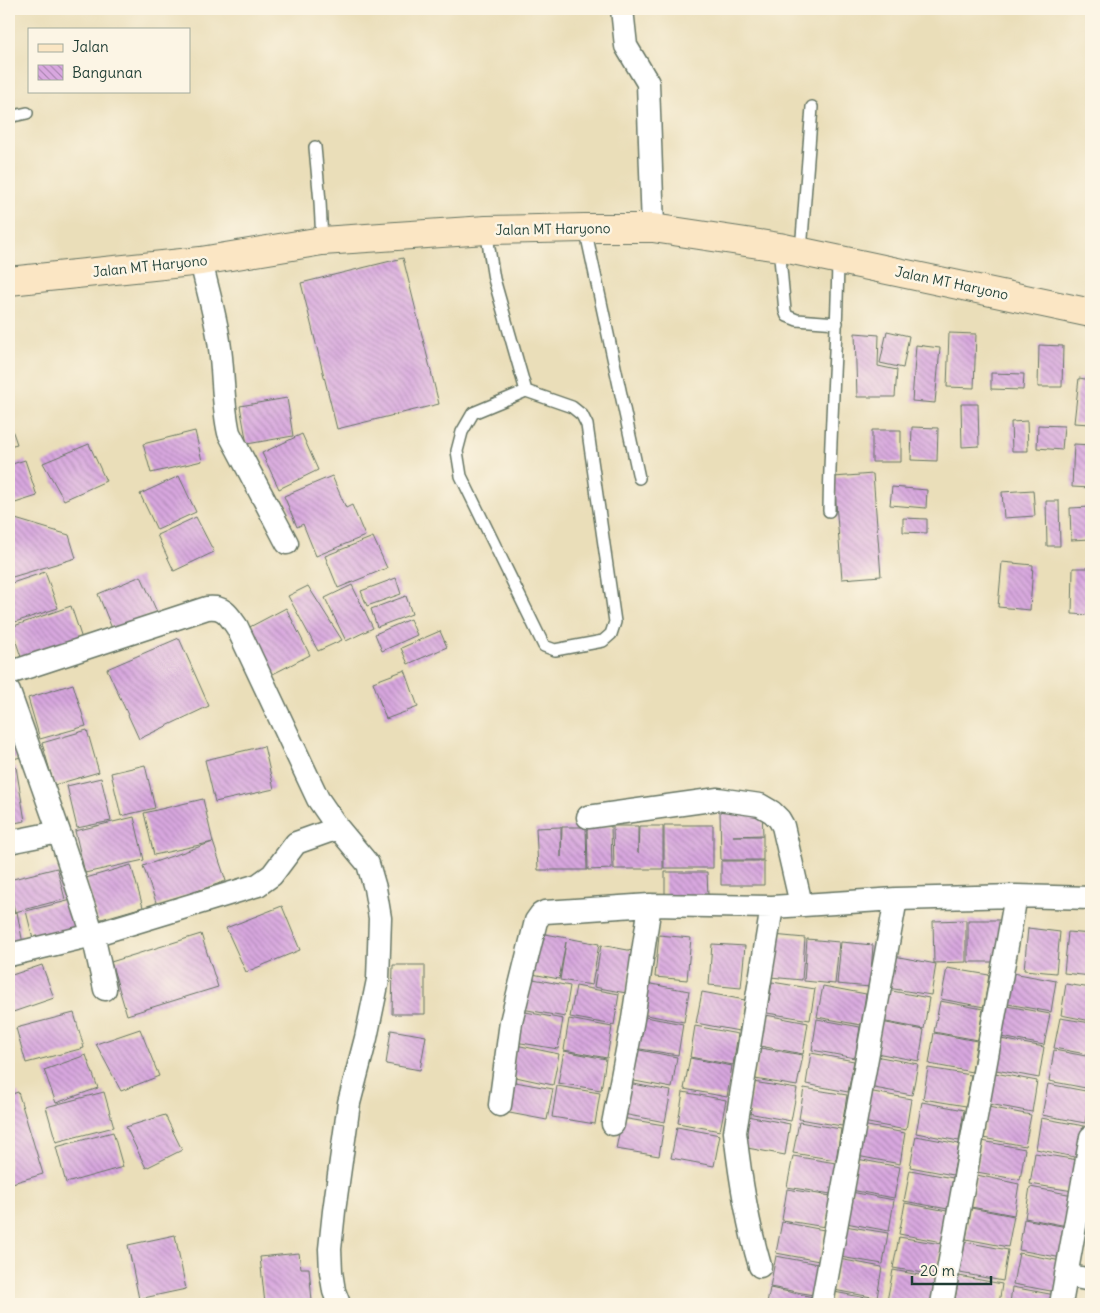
<svg xmlns="http://www.w3.org/2000/svg" width="1100" height="1313" viewBox="0 0 1100 1313" font-family="Delius,sans-serif">
<style>
.building{fill:url(#building-back-hatch)}
.lines{fill:none;stroke-linecap:round;stroke-linejoin:round}
.service-casing{stroke:#667563;stroke-width:14}
.minor-casing{stroke:#667563;stroke-width:25}
.secondary-casing{stroke:#667563;stroke-width:30}
.service{stroke:#fff;stroke-width:11}
.minor{stroke:#fff;stroke-width:22}
.secondary{stroke:#fbe6c4;stroke-width:28}
.labels{text-anchor:middle;stroke-width:5;stroke-linejoin:round;paint-order:stroke}
.street-label{font-size:14px;fill:#1f3d34;stroke:#fcf5e5}
</style>
<defs>
<pattern id="building-back-hatch" width="6" height="6" patternUnits="userSpaceOnUse" patternTransform="scale(1.25)"><rect width="6" height="6" fill="#d8a7df"/><path d="M-1 5l2 2M0 0l6 6M5-1l2 2" fill="none" stroke="#af89b6"/></pattern>
</defs>
<rect width="100%" height="100%" fill="#fcf5e5"/>
<filter id="ink" filterUnits="userSpaceOnUse"><feTurbulence type="fractalNoise" baseFrequency=".02" numOctaves="2"/><feDisplacementMap in="SourceGraphic" scale="10" xChannelSelector="R" yChannelSelector="G"/><feConvolveMatrix kernelMatrix="1 2 1 2 8 2 1 2 1" color-interpolation-filters="sRGB"/></filter>
<filter id="wash" filterUnits="userSpaceOnUse"><feTurbulence type="fractalNoise" baseFrequency=".0096" numOctaves="4" result="noise"/><feDisplacementMap in="SourceGraphic" scale="20" xChannelSelector="R" yChannelSelector="G"/><feGaussianBlur stdDeviation="1.12" result="paint"/><feColorMatrix in="noise" values="0 0 0 0 0 0 0 0 0 0 0 0 0 0 0 0 0 1.4 0 .05"/><feComposite in="paint" operator="in"/></filter>
<g filter="url(#wash)">
<rect width="100%" height="100%" fill="#eadeb9"/>
<g id="blocks">
<!-- building -->
<path class="building" d="M403 258 439 404 337 429 301 283Z
M887 331 909 336 903 368 880 363Z
M855 333 879 335 878 366 897 370 895 397H857Z
M949 333 976 334 974 388 947 387Z
M916 345 940 348 935 403 912 401Z
M1039 345 1063 346 1062 387H1038Z
M991 373 1024 374 1023 390 991 389Z
M1079 378 1091 380V424L1074 423Z
M287 398 293 436 247 444 240 406Z
M961 404H978L979 446 962 447Z
M9 421 17 444 9 446Z
M1027 421 1028 451H1012L1011 422Z
M1038 425 1064 426 1062 450 1037 448Z
M912 427 938 428 937 461 911 460Z
M872 430H901V462H872Z
M195 431 202 461 151 473 143 444Z
M302 434 318 470 279 489 262 453Z
M89 444 106 481 64 500 43 463Z
M1074 444 1091 445V488L1072 487Z
M25 460 37 496 9 505V465Z
M873 474 881 576 842 579 834 477Z
M179 476 196 512 157 530 140 494Z
M332 476 346 508 352 505 365 536 316 556 303 524 297 527 284 496Z
M892 487 927 490 926 508 890 505Z
M1033 490 1035 516 1004 518 1002 492Z
M1046 501H1059L1060 546H1047Z
M1091 507V539L1071 540 1070 508Z
M196 517 214 552 174 571 157 535Z
M12 518 69 535 76 558 9 578V519Z
M903 518 927 519V533L903 532Z
M373 537 387 568 338 588 325 556Z
M1002 562 1033 565 1030 610 998 607Z
M1073 568H1091V615L1072 614Z
M45 572 58 608 9 624V584Z
M141 576 157 612 113 631 98 594Z
M396 578 401 594 367 606 361 591Z
M352 585 373 628 346 641 325 598Z
M308 586 342 640 318 651 288 596Z
M406 596 412 614 377 627 371 609Z
M71 606 83 642 23 663 11 627Z
M286 608 310 655 269 676 244 630Z
M410 619 417 635 382 651 375 634Z
M440 631 447 647 408 664 401 648Z
M179 638 209 706 139 739 107 669Z
M405 670 418 707 386 719 373 682Z
M73 684 86 726 40 739 28 698Z
M13 724 21 757 9 760V725Z
M87 730 99 772 54 785 42 743Z
M264 746 274 789 215 802 205 760Z
M145 765 155 808 121 816 111 773Z
M16 767 25 821 9 824V768Z
M101 778 111 821 77 828 67 786Z
M203 799 213 842 154 855 144 813Z
M720 811H762L763 835 733 836H763V860H721Z
M134 817 144 860 85 873 75 831Z
M664 825H713V868H664Z
M611 826 612 869 588 870 587 827Z
M613 826H638V853L639 826H663V869H614Z
M561 827V857L562 827H586L587 870H538L536 828Z
M213 842 226 881 157 905 143 866Z
M721 861H764V885H721Z
M131 865 143 907 98 920 86 878Z
M57 868 65 899 15 912 9 890V880Z
M665 872H707L708 896 665 897Z
M76 899 84 930 34 943 26 911Z
M282 906 300 950 246 972 226 928Z
M17 912 23 944 9 946V914Z
M966 920V962L934 963 933 921Z
M968 920H1000V962H968Z
M1028 928 1060 932 1056 973 1024 970Z
M535 932 599 944 592 985 560 980 566 942 559 979 527 973Z
M1068 932 1091 934V976L1064 973Z
M201 934 218 987 127 1015 111 962Z
M659 935 691 938 687 980 655 977Z
M773 935 805 938 802 980 770 977Z
M807 939 839 942 835 984 804 981Z
M841 942 873 945 870 987 837 984Z
M712 944 745 946 741 988 709 985Z
M601 945 633 951 626 993 594 987Z
M894 956 936 964 931 995 888 988Z
M42 965 54 998 13 1012 9 1001V976Z
M393 965H425V1014H392Z
M947 968 989 975 984 1007 941 999Z
M1013 973 1056 981 1051 1012 1008 1004Z
M528 978 570 986 565 1017 522 1009Z
M772 982 815 989 810 1020 767 1013Z
M646 983 689 991 684 1022 641 1014Z
M1066 984 1091 988V1021L1061 1015Z
M576 986 619 994 614 1025 570 1017Z
M823 986 866 994 861 1025 817 1017Z
M887 990 929 998 924 1029 881 1021Z
M702 992 745 1000 739 1031 696 1023Z
M940 1001 983 1009 978 1040 934 1032Z
M1007 1006 1050 1014 1044 1045 1001 1037Z
M520 1011 563 1019 558 1049 515 1042Z
M74 1013 84 1048 26 1063 16 1028Z
M766 1015 808 1023 803 1054 760 1046Z
M640 1016 683 1024 678 1055 634 1048Z
M1060 1018 1091 1023V1055L1054 1048Z
M569 1019 612 1027 607 1058 564 1050Z
M817 1019 860 1027 855 1058 812 1050Z
M881 1022 924 1030 919 1061 876 1053Z
M695 1026 738 1034 733 1065 690 1057Z
M140 1029 159 1076 121 1091 96 1044Z
M391 1030 426 1036 420 1070 386 1064Z
M934 1033 977 1041 972 1072 929 1064Z
M1001 1039 1044 1047 1039 1078 996 1070Z
M516 1045 559 1054 553 1085 511 1076Z
M760 1048 803 1055 797 1086 755 1079Z
M634 1049 677 1057 672 1088 629 1080Z
M1054 1050 1091 1057V1089L1049 1081Z
M9 1051 15 1070 9 1071Z
M564 1051 606 1059 601 1090 558 1083Z
M811 1053 854 1061 848 1092 806 1084Z
M86 1055 98 1088 56 1103 44 1070Z
M875 1056 918 1064 912 1095 869 1087Z
M690 1058 732 1066 727 1097 684 1089Z
M928 1068 971 1075 966 1106 923 1099Z
M995 1073 1037 1081 1032 1112 989 1104Z
M510 1081 553 1089 547 1120 504 1112Z
M753 1082 797 1089 791 1121 748 1113Z
M628 1083 671 1091 665 1122 623 1114Z
M1048 1084 1091 1092 1085 1123 1042 1115Z
M557 1086 600 1093 595 1124 552 1117Z
M804 1088 847 1095 842 1126 799 1119Z
M868 1091 911 1099 906 1130 863 1122Z
M18 1092 43 1174 9 1184V1095Z
M104 1092 114 1127 56 1142 46 1107Z
M683 1092 726 1100 720 1131 678 1123Z
M922 1102 964 1110 959 1141 916 1133Z
M988 1107 1031 1115 1025 1146 983 1138Z
M165 1115 182 1150 146 1168 126 1127Z
M747 1116 790 1124 785 1155 742 1147Z
M622 1118 664 1125 659 1156 616 1149Z
M1041 1118 1084 1126 1079 1158 1036 1149Z
M799 1122 841 1129 836 1160 793 1153Z
M862 1125 905 1133 900 1164 857 1156Z
M677 1127 720 1135 714 1166 671 1158Z
M113 1132 123 1167 66 1183 56 1147Z
M916 1136 959 1144 953 1175 910 1167Z
M982 1141 1025 1149 1020 1180 977 1172Z
M1035 1153 1078 1160 1073 1191 1030 1184Z
M793 1156 836 1163 831 1194 787 1187Z
M857 1159 900 1167 894 1198 851 1190Z
M910 1170 953 1178 948 1209 904 1201Z
M977 1175 1019 1184 1014 1215 971 1207Z
M1030 1187 1073 1195 1067 1226 1025 1218Z
M787 1189 831 1196 825 1227 782 1220Z
M851 1192 894 1200 889 1231 846 1223Z
M905 1203 947 1211 942 1242 899 1234Z
M971 1208 1014 1216 1008 1247 966 1239Z
M1024 1219 1067 1227 1062 1258 1019 1250Z
M782 1222 824 1230 819 1261 776 1253Z
M845 1226 888 1233 883 1264 840 1257Z
M175 1235 186 1289 139 1299 128 1245Z
M899 1237 941 1244 936 1275 893 1268Z
M965 1242 1008 1250 1003 1281 960 1273Z
M299 1253 301 1268H309L312 1301 265 1304 260 1257Z
M1019 1253 1061 1261 1056 1292 1013 1284Z
M776 1256 818 1264 813 1295 770 1287Z
M839 1259 882 1267 877 1298 834 1290Z
M893 1270 935 1278 931 1304H902L887 1301Z
M959 1276 1002 1284 999 1304H954Z
M1012 1287 1055 1295 1054 1304H1010Z
M770 1288 813 1297 812 1304H767Z
M834 1292 877 1300 876 1304H832Z"/>
</g>
</g>
<g filter="url(#ink)">
<use href="#blocks" fill-opacity="0" stroke="#667563" stroke-width="1"/>
<g class="lines">
<defs>
<path id="service" d="M9 117 27 113
M315 147 320 202 322 241
M585 228 639 478
M486 230 494 279 526 391
M779 247 785 311 787 316 797 320 837 323
M799 251 802 238 812 107
M526 391 572 407 582 415 587 425 615 622 611 634 603 641 555 650 544 646 461 476 457 451 462 432 473 413Z
M829 511C830 427 837 343 838 259"/>
<path id="minor" d="M622 9 626 46 648 83 653 228
M201 261C207 288 215 314 219 341 224 372 222 403 229 433L287 543
M9 673 207 608C224 606 228 614 237 627L318 799 338 828 368 864 375 888 380 918 378 980 366 1038 349 1103 334 1211 330 1249 331 1272 334 1291 339 1304
M9 692 59 832 93 935 105 989
M588 817 718 799 760 805 772 812 779 819 783 826 801 904
M9 842 59 832
M9 955 93 935 258 885 272 875 296 843 338 828
M500 1105 511 1022 536 921 541 914 545 912 650 905 772 907 896 899 1016 896 1091 898
M613 1124 633 1019 650 905
M760 1266C747 1222 740 1177 735 1132L772 907
M1066 1275 1091 1280
M822 1304 896 899
M942 1304 1016 896
M1061 1304 1091 1137"/>
<path id="secondary" d="M9 281 201 261 322 241 486 230 585 228H653L779 247 1091 313"/>
</defs>
<!-- service casing -->
<use href="#service" class="service-casing"/>
<!-- minor casing -->
<use href="#minor" class="minor-casing"/>
<!-- secondary casing -->
<use href="#secondary" class="secondary-casing"/>
<!-- service -->
<use href="#service" class="service"/>
<!-- minor -->
<use href="#minor" class="minor"/>
<!-- secondary -->
<use href="#secondary" class="secondary"/>
</g>
</g>
<g class="labels">
<!-- street labels -->
<g class="street-label">
<text transform="translate(553 229) rotate(-1)" y="5">Jalan MT Haryono</text>
<text transform="translate(150 266) rotate(-6)" y="5">Jalan MT Haryono</text>
<text transform="translate(952 283) rotate(12)" y="5">Jalan MT Haryono</text>
</g>
</g>
<!-- margin -->
<rect width="1100" height="1313" fill="none" stroke="#fcf5e5" stroke-width="30"/>
<!-- legend -->
<rect x="28" y="28" width="162" height="65" fill="#fcf5e5" stroke="#a4ab9e"/>
<rect x="38" y="44" width="25" height="8" fill="#fbe6c4" stroke="#a4ab9e"/>
<text x="72" y="52" font-size="15" fill="#1f3d34">Jalan</text>
<rect x="38" y="65" width="25" height="15" fill="url(#building-back-hatch)" stroke="#a4ab9e"/>
<text x="72" y="78" font-size="15" fill="#1f3d34">Bangunan</text>
<!-- scale -->
<path d="M912 1276v8h79v-8" fill="none" stroke="#1f3d34" stroke-width="2.5"/>
<text x="920" y="1276" font-size="15" fill="#1f3d34" stroke="#fcf5e5" stroke-width="4" paint-order="stroke">20 m</text>
</svg>
